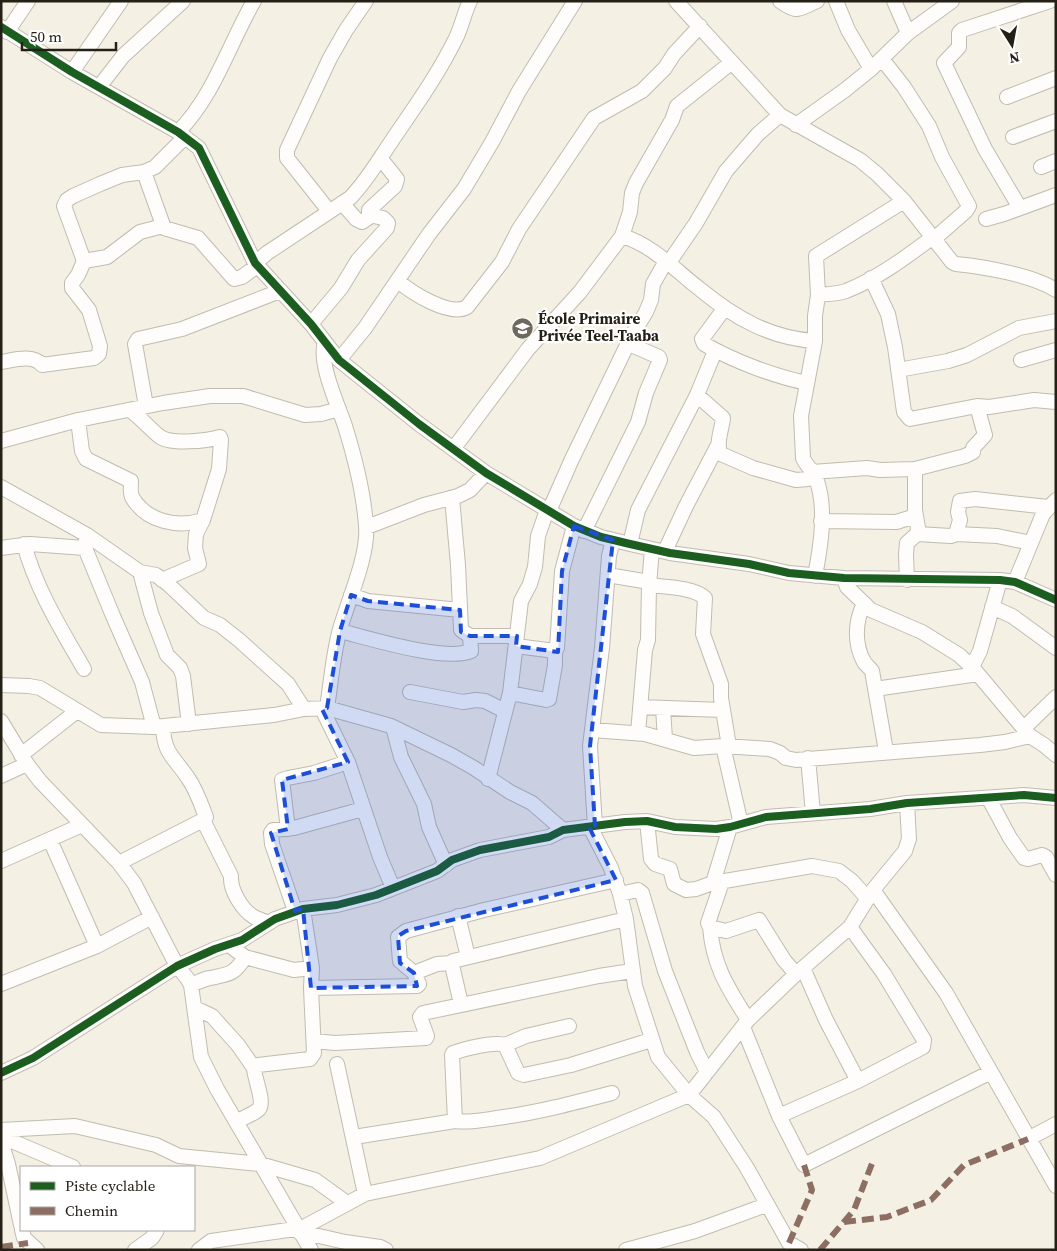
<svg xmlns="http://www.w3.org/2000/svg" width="1057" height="1251" viewBox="0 0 1057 1251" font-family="'Source Serif 4',serif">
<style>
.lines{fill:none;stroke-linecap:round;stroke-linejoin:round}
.minor-casing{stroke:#c0bcb1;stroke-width:16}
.minor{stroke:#fefdfb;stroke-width:14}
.quiet{stroke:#8d6e63;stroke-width:6;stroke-dasharray:12 6;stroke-linecap:butt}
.cycleway-casing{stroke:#fff;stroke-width:11}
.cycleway{stroke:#1b5e20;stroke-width:8}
.marked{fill:#1d4ed8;fill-opacity:0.2;stroke:#1d4ed8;stroke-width:4;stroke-dasharray:10 6;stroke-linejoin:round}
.labels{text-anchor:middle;stroke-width:4.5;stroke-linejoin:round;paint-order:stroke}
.poi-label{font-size:15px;font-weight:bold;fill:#252015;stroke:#fff;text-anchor:start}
</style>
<rect width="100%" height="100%" fill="#f5f0e4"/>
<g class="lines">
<defs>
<path id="minor" d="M676 1 780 115 860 160 877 174 904 201 952 262 956 264C985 267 1032 275 1056 290
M780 1C798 14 798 9 817 1
M836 1 848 30 871 69
M894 1 908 33
M1 27 72 72 178 132 199 148 255 263 311 324 339 360 419 424 486 473 574 526 601 537 630 544 670 553 749 564 789 573 844 578 1000 580 1015 582 1056 600
M7 32 28 1
M882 59 904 87 929 126 942 157 969 206 966 211 934 239
M72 72 121 1
M99 87 123 56 183 1
M1007 97 1056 78
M796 125 845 90 871 69 908 33 952 1
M178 132C214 96 229 44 254 1
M1013 137 1056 121
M1041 167 1056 161
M144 172 164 228 198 238 234 279 242 277 257 266
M342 203 356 219 362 222 371 216
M1020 208 985 149 944 63 959 47V33L962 30 1050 1
M329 211 287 158V150L330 58 346 30 366 1
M986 219 1004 214 1056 195
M622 236 630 212 632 193 636 183 672 120 677 106 732 62
M84 261 107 257 140 232 163 226
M255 263 267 253 350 198C366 182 378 161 391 142 414 108 438 75 456 38 462 26 464 13 470 1
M668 264 696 223 726 171 758 134 780 115
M871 278 888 314 895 347 904 412 910 419 977 406 989 407 1034 400 1056 402
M398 281C412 293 450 317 467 307L502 262 519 229 594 118 642 91 665 68 674 54 700 26
M818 295C827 294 837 294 846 291 877 279 906 257 933 237
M724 309 702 339 704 344C734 361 773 376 807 383
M311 324 341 288 358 260 387 228 388 223 383 218 369 215V210L395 186 397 179 381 159
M325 342C318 363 338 405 345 426 354 455 364 496 366 526 369 554 348 601 340 629 333 654 331 682 327 708
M339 360 365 328 429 234 464 189 492 142 519 91 575 1
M1021 360 1056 350
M1 362C14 360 33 354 42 365L94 358 99 354 100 346 89 310 72 288V283L78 275 84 261 64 206 67 200 73 196 100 184 122 175 144 172 155 167 185 137
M898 370 948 361 967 355 1019 328 1056 321
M697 395 723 418C722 429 715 445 721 454L753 468 796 480 808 479 815 476
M146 406 135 344 138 339 182 329 280 291
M130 410C141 418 149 428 159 436 169 445 207 441 220 437L221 440 219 469 203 520 196 534 195 548 199 564 162 580
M78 420 82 451 86 459 131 481C131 486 130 493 132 497 146 522 178 528 203 520
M1 441 78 420 163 403 210 396H243L305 415 321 414 339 409
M454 448 528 349 580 292 622 236C653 245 676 271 701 290 735 318 770 338 815 341
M812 472 867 468 880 470 915 469 965 456 973 452V448L985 435 977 406
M1 487 87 535 140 572 156 575 168 584 204 618 220 625 239 640 288 684 304 709
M452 498 458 565 461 630 470 636H517
M549 511 572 459 631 337 646 312 651 300 653 284 666 261
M821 521 896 522 916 516
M367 527 424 505 458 496 470 490 486 473
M584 531 638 422 646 393 660 360 659 357 629 344
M917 534 951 536 956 534 960 520 958 512 960 501 975 499 1048 507
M956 534 997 536 1031 543
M87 535 85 548 113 616 142 682 154 727
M24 544C36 589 61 629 84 669
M630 544 638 510 697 395 715 351
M1 548 30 544 85 548
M665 551 686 506 718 445
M140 572 151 613 167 655 180 668 183 676 189 724
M608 575 649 582
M815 576C821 545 827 508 816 478 813 470 806 466 803 458L801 416 815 341V316L818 295 816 256 904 201
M844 578 847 587 871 610 922 632 959 655 972 667 1030 736 1044 745 1056 755
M907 580 906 554 907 543 917 534 918 528 915 510V469
M1015 582 1043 514 1056 500
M649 585C664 587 694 587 705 598L703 634 721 684V698L729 746
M351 595 368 601 460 610
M864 604C855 621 854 644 864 662 866 665 869 667 872 671L886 751
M992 607 1012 616 1056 648
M340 631C369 638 444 662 471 651L470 636
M516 646 555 651 557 648 562 571 574 526
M972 667 980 651 1000 580
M1 685 29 686 40 688 101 725 154 727 274 715 304 709 327 708 391 726 451 755 474 768 510 792 532 803 563 830
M875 689 978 674
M410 692 463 702 476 700 485 701 505 711
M510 693 546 700 549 699 555 665V651
M640 707 722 710
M663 708 665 739
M322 709 348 762 380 857 393 888
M1 721 27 764 40 781 119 863 134 883 177 966 187 978 191 985 201 1057 217 1089 311 1250
M393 727 401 757 424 804 429 827 446 865
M1024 728 1056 697
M592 730 645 734 694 748 723 746 770 749 780 753 786 758 796 760 980 745 1005 742 1030 736
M638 733 645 650 648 640 649 585 652 549
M723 746 741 824
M21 755 77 711
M808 758 813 813
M1 776 27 764
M488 779 510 693 521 601 530 584 535 567 538 536 547 510
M989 799 1010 838 1024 858 1028 859 1042 855 1046 857 1056 875
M203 820 231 876C230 890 242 910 254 917 258 919 264 921 269 923
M647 821 651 859 655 864 670 869 674 884 686 890 696 889 713 883 812 866 839 871 852 881 868 899
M595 826 590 746 602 648 609 556 613 540
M590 827 611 868 620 894 626 919 635 986 658 1057 689 1095 714 1117 747 1168 789 1243 801 1250
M288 829 282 780 288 778 314 773 348 762
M50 840 97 946
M1 861 82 825
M119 863 203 820 206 817C201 804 196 789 188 778 174 757 164 754 163 727
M722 882 708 923 710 927 726 931 759 920 784 960 796 974
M713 883 730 827
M873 890 946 993 1056 1186
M620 894 638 890 642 893 665 971 697 1052 707 1072
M295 911 272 844 271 833 273 830 294 828 363 809
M458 916 468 957
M710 927C713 966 728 988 748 1020
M229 945 245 957 294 970 312 968
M803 968 826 1020 858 1081
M414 973 437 964 452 963
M1 984 97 946 152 917
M191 985C197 983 203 979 210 978 229 974 234 975 245 957
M311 988 417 986 419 984 414 973 400 961 398 937 406 931 484 910 616 880
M461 1004 452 965 453 961 626 919
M195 1008 212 1016 238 1045 254 1068
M743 1027 779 1116 804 1165 991 1072
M314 1041 335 1043 426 1038 427 1036 420 1017 423 1013 599 976 632 971
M505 1045 518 1073 524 1075 571 1065 651 1040
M337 1064 365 1194
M1 1073 33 1058 177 966 215 949 242 940 275 919 303 909 337 905 376 895 437 871 452 860 480 850 549 837 563 830 625 822 647 821 675 827 716 829 730 827 766 817 870 809 907 803 1024 795 1056 798
M779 1116 858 1081 923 1047 924 1040 884 974 850 927
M237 1121C243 1118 254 1114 259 1109 265 1101 254 1078 254 1068L258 1065 310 1059 314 1053 311 988 312 968 303 909
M455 1121 452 1055 453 1053C464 1049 494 1041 505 1045L526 1036 569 1026
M1 1130 75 1126 156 1145 179 1156 260 1164 315 1180 347 1203
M354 1137 455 1121C469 1123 483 1120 497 1118 536 1113 574 1103 612 1093
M1 1139 14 1142 73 1167
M1028 1139 1056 1124
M1 1141 8 1164 21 1225
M22 1230 24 1238 37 1250
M300 1233H306L345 1242 380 1247 386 1250
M135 1250 152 1238 157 1230
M199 1250 211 1241 302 1228 365 1194 540 1158 689 1095 748 1020 796 974 850 927 873 890 905 851 909 839 907 803
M626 1250 695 1231 766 1205"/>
</defs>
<!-- minor casing -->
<use href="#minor" class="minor-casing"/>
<!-- minor -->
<use href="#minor" class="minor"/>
<!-- quiet -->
<path class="quiet" d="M844 1222 887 1217 931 1200 964 1165 1028 1139
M789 1243 812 1190 804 1165
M1 1247 28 1243
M820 1250 854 1210 873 1161"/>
<defs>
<path id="cycleway" d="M1 27 72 72 178 132 199 148 255 263 311 324 339 360 419 424 486 473 574 526 601 537 630 544 670 553 749 564 789 573 844 578 1000 580 1015 582 1056 600
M1 1073 33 1058 177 966 215 949 242 940 275 919 303 909 337 905 376 895 437 871 452 860 480 850 549 837 563 830 625 822 647 821 675 827 716 829 730 827 766 817 870 809 907 803 1024 795 1056 798"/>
</defs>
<!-- cycleway casing -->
<use href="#cycleway" class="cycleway-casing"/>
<!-- cycleway -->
<use href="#cycleway" class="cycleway"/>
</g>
<!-- marked area -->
<path class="marked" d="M574 526 613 540 590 746 595 826 589 827 616 880 406 931 398 936 400 963 414 973 417 986 311 988 303 909 295 911 271 833 288 829 282 780 348 762 322 709 327 708 340 631 351 595 368 601 460 610 461 632 470 636H517L516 646 558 652 562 571Z"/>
<!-- icons -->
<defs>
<symbol id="school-disc" viewBox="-11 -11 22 22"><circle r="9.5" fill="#6e695d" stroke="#fff"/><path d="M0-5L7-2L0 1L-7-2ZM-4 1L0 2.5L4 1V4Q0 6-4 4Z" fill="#fff"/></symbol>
</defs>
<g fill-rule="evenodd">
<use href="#school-disc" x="510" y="316" width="25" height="25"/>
</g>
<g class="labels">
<!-- poi labels -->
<g class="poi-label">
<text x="538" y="324">École Primaire<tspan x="538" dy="17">Privée Teel-Taaba</tspan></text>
</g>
</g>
<!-- border -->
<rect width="1057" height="1251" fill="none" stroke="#252015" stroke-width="5"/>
<!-- legend -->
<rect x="20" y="1166" width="175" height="65" fill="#ffffff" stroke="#a8a6a1"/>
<rect x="30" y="1182" width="25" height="8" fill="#1b5e20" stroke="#a8a6a1"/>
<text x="65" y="1191" font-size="15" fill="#252015">Piste cyclable</text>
<rect x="30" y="1207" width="25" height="8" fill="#8d6e63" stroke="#a8a6a1"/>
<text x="65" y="1216" font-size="15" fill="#252015">Chemin</text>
<!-- north arrow -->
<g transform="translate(1012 45) rotate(169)" stroke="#ffffff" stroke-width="4" paint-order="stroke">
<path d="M0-4L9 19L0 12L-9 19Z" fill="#252015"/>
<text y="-8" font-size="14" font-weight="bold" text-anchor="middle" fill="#252015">N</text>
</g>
<!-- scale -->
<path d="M22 42v8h94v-8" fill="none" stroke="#252015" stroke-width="2.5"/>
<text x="30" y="42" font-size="15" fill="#252015" stroke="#ffffff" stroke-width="4" paint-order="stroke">50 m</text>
</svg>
